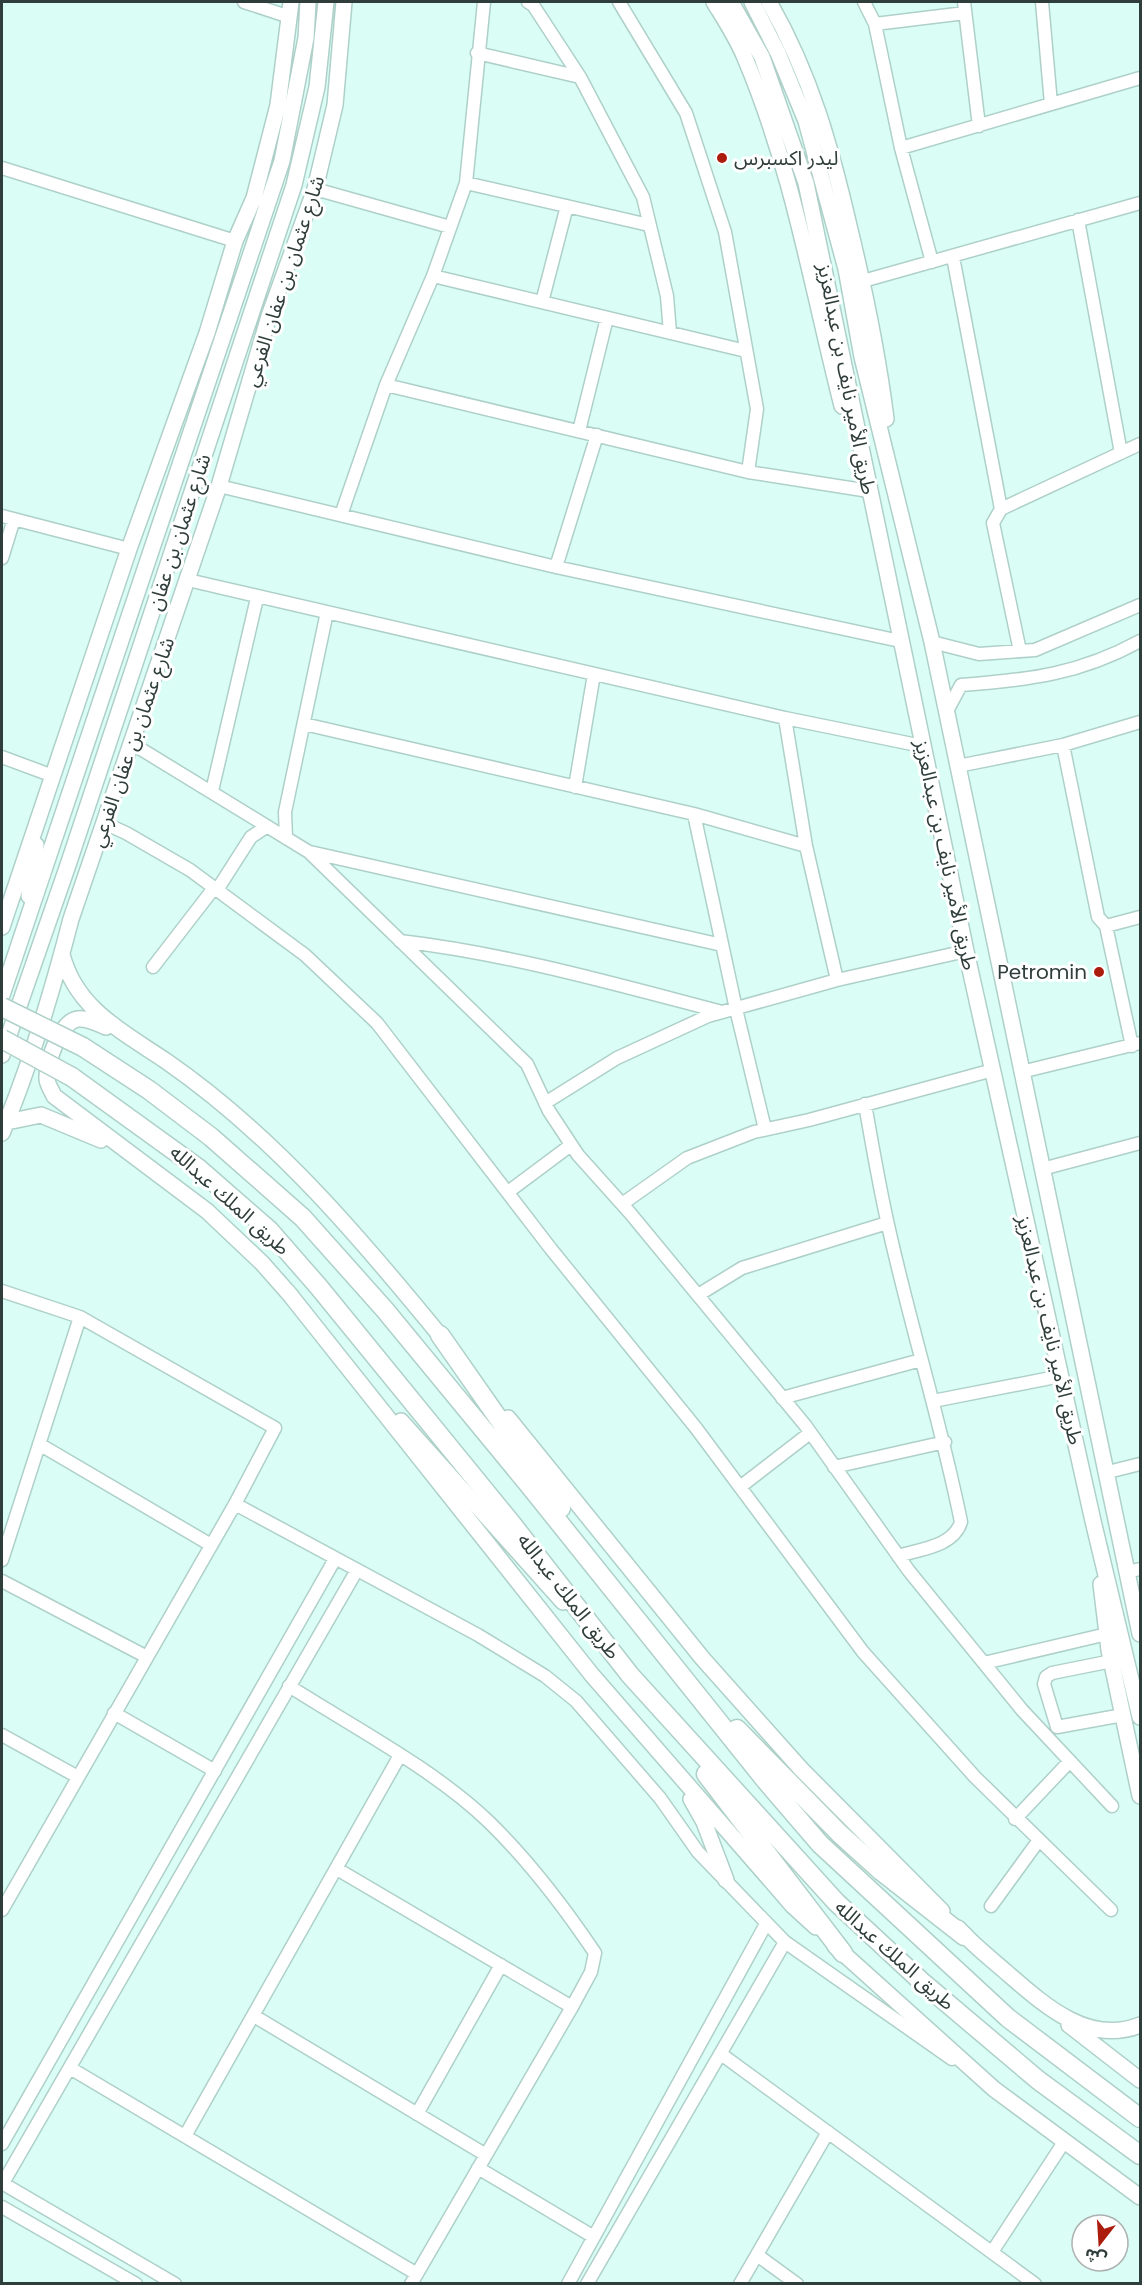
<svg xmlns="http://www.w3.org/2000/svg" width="1142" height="2285" viewBox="0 0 1142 2285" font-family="Poppins,'Noto Sans Arabic',sans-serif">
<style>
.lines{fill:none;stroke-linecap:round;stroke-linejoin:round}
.minor-casing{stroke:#aed0c9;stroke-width:15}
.major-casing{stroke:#aed0c9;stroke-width:18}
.highway-casing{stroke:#aed0c9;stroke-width:21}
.minor{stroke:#fff;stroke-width:12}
.major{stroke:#fff;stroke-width:15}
.highway{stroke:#fff;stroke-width:18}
.highway-bridge-casing{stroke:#aed0c9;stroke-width:21;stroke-linecap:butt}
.highway-bridge{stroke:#fff;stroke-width:18}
.poi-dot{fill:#ac1c0c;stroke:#fff;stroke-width:2}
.labels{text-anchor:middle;stroke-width:6;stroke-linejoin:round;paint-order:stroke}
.poi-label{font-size:20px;fill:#303e3b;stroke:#fff;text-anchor:start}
.street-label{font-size:20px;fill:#303e3b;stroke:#fff}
</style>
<rect width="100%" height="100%" fill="#dafef6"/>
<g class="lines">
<defs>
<path id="minor" d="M244 2 290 17
M528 2 533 5 580 77 643 197 667 296 670 333
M619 2 686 113 725 232 757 409 748 472
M864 2 875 24 901 148 932 262
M964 2 979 126
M1042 2 1051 104
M875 24 965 13
M477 53 580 77
M901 148 1140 78
M2 168 235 241
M466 183 649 225
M315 189 450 227
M1078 220 1121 453
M953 257 1001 509
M433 276 746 351
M863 281 1140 203
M542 302 567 206
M386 385 748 472 869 491
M579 431 607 318
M219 486 556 567 900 641
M341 515 386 385 433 276 466 183 484 2
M2 516 129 549
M2 558 14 519
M556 567 597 435
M188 580 785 718 922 746
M932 642 979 654 1035 650 1140 605
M1020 651 993 523 1001 509 1140 444
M946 713 961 685C1029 680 1080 674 1140 641
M785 718 806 846 837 980
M304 724 694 814 806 846
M131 743 309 852 527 1064 549 1111 578 1155 630 1213 805 1425 909 1571 1022 1710 1112 1806
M1063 745 1098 917 1106 926 1132 1046
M2 757 53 776
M958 766 1063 745 1140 722
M575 787 594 674
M212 791 257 598
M694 814 736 1009 765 1129
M104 823 126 833 190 870 305 955 377 1023 551 1249 696 1428 863 1652 975 1777 1111 1910
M286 838 285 812 327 612
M310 852 722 945
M217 890 251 837 266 827
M1106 926 1140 917
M400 941C510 954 615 984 722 1012
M153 967 214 888
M1021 1072 1140 1043
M545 1103 617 1058 708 1016 837 980 966 951
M865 1104C872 1144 879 1185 888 1225 910 1325 941 1422 961 1522 953 1547 920 1549 898 1556
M1042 1169 1140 1143
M508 1192 571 1145
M622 1204 687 1158 754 1132 809 1120 993 1070
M2 1291 80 1317 275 1428 235 1504 2 1910
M698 1295 742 1268 887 1223
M782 1398 921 1360
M933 1401 1061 1376
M39 1444 211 1545
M834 1467 945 1442
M1108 1472 1140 1464
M740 1487 810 1433
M235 1504 478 1635 545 1676 576 1701 660 1798 698 1852 785 1942
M2 1560 80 1317
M1127 1572 1140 1569
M2 1581 147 1657
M1112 1661 1052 1673 1046 1677 1044 1684 1057 1727 1123 1715
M984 1663 1107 1634
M289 1686C353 1727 434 1769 489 1822 529 1861 564 1907 595 1953L591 1972 572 2007 411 2284
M114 1713 215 1771
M2 1735 78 1777
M1015 1819 1070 1761
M337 1869 572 2007
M991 1906 1039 1840
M254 2016 486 2155
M721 2054 1035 2284
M70 2068 417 2274
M417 2114 501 1965
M185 2136 399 1757
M2 2144 335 1559
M478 2168 594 2237
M2 2183 175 2284
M3 2183 357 1570
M2 2207 136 2284
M992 2252 1064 2142
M757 2255 797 2284
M568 2284 766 1924
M587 2284 785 1942 952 2059
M740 2284 828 2132"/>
<path id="major" d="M714 2C725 20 737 38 745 58 793 171 812 288 842 406
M731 2 762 57 806 183 966 951 1093 1521 1140 1717
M752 2 778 53 806 121 846 269 862 357 932 642 1140 1634
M769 2C811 75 831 148 850 230 865 292 878 355 886 419
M29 896 36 845
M2 927 129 549 207 333 235 241 254 198 278 105 291 2
M62 954C75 1008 123 1032 166 1061 276 1137 363 1241 447 1344
M2 995 282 161 306 38 308 2
M106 1027C97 1023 88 1018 78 1019 60 1021 46 1063 47 1079 47 1084 52 1091 54 1096L207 1211 262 1263 292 1297
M2 1055 68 865 294 185 317 87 326 2
M7 1122 41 1115 101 1140
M2 1133C31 1064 52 992 71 919L219 486 269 316 315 189 335 105 344 2
M287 1291 592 1675 793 1906 816 1927
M508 1418 703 1659 801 1769 942 1911
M401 1421 563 1602
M1101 1584 1109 1650 1140 1796
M691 1799 704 1822 726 1880
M958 1928C972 1944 990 1958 1006 1972 1043 2004 1088 2046 1140 2025
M835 1946 994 2089 1140 2197
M1069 2025 1140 2080"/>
<path id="highway" d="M83 1047 149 1090 211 1137 303 1218 385 1310 529 1485 766 1781 820 1844 1008 2018 1140 2118
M72 1077 198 1168 269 1230 318 1286 512 1524 630 1675 836 1902 921 1981 1038 2080 1140 2155
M440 1335 561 1508
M737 1729 840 1834 881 1871 964 1936
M706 1774 843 1953"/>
</defs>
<!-- minor casing -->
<use href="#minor" class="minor-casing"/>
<!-- major casing -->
<use href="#major" class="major-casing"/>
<!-- highway casing -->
<use href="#highway" class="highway-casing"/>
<!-- minor -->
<use href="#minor" class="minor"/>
<!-- major -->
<use href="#major" class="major"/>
<!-- highway -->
<use href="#highway" class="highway"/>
<defs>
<path id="highway-bridge" d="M2 1007 83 1047
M2 1039 72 1077"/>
</defs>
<!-- highway-bridge casing -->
<use href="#highway-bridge" class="highway-bridge-casing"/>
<!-- highway-bridge -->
<use href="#highway-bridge" class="highway-bridge"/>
</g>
<!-- markers -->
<g class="poi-dot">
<circle cx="722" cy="158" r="6"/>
<circle cx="1099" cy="972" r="6"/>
</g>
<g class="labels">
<!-- poi labels -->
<g class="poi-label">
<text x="734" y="165">ليدر اكسبرس</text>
<text x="1087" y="979" text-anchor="end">Petromin</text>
</g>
<!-- street labels -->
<g class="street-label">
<text transform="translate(284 281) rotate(-72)" y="7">شارع عثمان بن عفان الفرعي</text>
<text transform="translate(847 379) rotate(79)" y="7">طريق الأمير نايف بن عبدالعزيز</text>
<text transform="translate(179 532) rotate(-72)" y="7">شارع عثمان بن عفان</text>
<text transform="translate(132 742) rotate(-71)" y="7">شارع عثمان بن عفان الفرعي</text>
<text transform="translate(946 855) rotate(78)" y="7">طريق الأمير نايف بن عبدالعزيز</text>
<text transform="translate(230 1200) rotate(42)" y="7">طريق الملك عبدالله</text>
<text transform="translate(1050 1330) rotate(77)" y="7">طريق الأمير نايف بن عبدالعزيز</text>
<text transform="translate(569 1596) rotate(52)" y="7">طريق الملك عبدالله</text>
<text transform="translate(895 1955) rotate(42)" y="7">طريق الملك عبدالله</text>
</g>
</g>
<!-- border -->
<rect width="1142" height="2285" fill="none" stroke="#303e3b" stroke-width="6"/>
<!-- north arrow -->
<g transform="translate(1100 2243) rotate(197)"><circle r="28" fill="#ffffff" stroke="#acb2b1" stroke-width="1.5"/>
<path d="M0-4.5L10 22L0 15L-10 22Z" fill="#ac1c0c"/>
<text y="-9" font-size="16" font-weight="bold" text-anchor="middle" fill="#303e3b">ش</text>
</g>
</svg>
